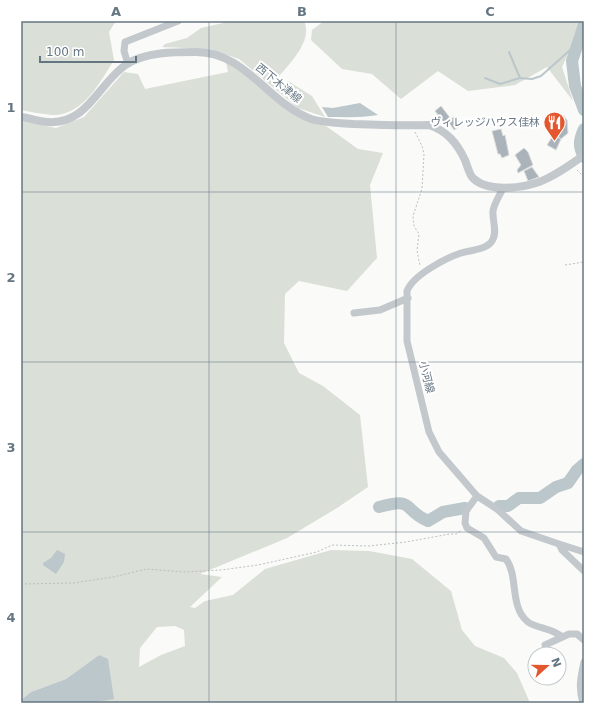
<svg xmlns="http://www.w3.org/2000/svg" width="605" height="724" viewBox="0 0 605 724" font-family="'DejaVu Sans','Noto Sans JP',sans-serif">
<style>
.green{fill:#dadfd7;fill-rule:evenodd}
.water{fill:#bbc7cb}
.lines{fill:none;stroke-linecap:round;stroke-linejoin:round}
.stream{stroke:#bbc7cb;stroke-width:2}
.river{stroke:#bbc7cb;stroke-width:12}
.building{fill:#aab3b9;stroke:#dcdcda}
.path{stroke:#bbbfc2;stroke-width:1;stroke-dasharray:2 2;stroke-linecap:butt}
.minor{stroke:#c3c8cc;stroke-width:7}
.tertiary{stroke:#c3c8cc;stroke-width:8}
.grid{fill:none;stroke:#657683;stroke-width:1;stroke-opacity:0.55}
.labels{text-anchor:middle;stroke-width:4;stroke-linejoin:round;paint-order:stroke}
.street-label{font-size:11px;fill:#657683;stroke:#fff}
.poi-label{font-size:11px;fill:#657683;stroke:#fff;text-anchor:end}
.neatline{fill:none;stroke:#657683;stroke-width:1.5}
.grid-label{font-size:13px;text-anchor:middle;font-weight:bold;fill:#657683}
</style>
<rect width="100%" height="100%" fill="#fafaf8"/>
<!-- green -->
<path class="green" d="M21 21H116L109 32 114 60C100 82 83 116 52 115 42 114 31 112 21 110Z
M232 21H304C314 42 286 67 274 82L278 87 288 81 312 96 325 117 298 108 239 59 209 49 162 47 165 44 187 38 201 28Z
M324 21H583L562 67 573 101 547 67 515 85 468 91 438 71 401 99 372 74 342 69 311 40 312 30Z
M226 62 250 78 306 121 326 126 358 149 383 153 370 185 377 258 347 291 299 281 285 294 284 343 299 373 323 386 360 415 368 487 337 508 287 538 200 574 222 577 190 607 195 608 205 601 233 595 265 569 331 550 369 551 412 559 451 591 462 630 475 646 504 658 517 673 530 703H91L102 702 108 660 99 655 66 679 31 692 21 700V121L56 128 84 117 124 72 138 74 145 89 228 72ZM175 626 184 630 185 646 161 655 139 667 140 648 157 627Z"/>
<!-- water -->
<path class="water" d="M360 103 378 115C361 118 345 117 328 117L322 107 333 108Z
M57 550 65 554 64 562 56 574 43 565V563L51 558Z
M99 655 108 659 114 699 91 703H21V700L31 692 66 679Z"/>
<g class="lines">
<!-- stream -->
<path class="stream" d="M509 52 520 78
M485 78 500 84 520 78 532 79 541 76 578 43"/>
<!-- river -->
<path class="river" d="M584 25 572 61 575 86 584 110
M584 129C579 140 578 146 584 157
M499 506H508L519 498H540L556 487 568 483 577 470 584 464
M379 507C416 497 401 509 428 521L443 512 465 508"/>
</g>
<!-- building -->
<path class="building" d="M441 106 451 119 455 116 461 125 454 130 448 121 445 124 435 111Z
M552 112 559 118 563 115 567 120 568 133 561 139 554 134 556 131 545 121Z
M501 129 503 136 505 135 509 155 502 158 500 154H498L492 131Z
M554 134 561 139 556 150 547 145Z
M524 148 528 152 533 165 518 173 517 170 521 165 515 155Z
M532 167 539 177 528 181 524 171Z"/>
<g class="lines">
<!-- path -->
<path class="path" d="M415 132 422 146 424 154 422 189 413 216 414 226 419 234 417 250 420 266
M577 170 584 177
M565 265 584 262
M21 584 73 583 113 577 147 569 183 572 221 570 258 565 317 552 332 545 369 546 406 542 450 534H456L461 531"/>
<!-- minor -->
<path class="minor" d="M128 64 124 51 125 42 178 21
M503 188C500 195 494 204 493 211 492 220 498 232 492 241 486 250 471 250 461 253 446 258 413 275 407 291V341L429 432 439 452 477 496 497 509 521 531 559 544 562 550 584 571
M354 313 380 310 408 298
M477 496 466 511 465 523 467 528 484 538 496 557 506 559C519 577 509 607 528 622 538 629 552 628 562 637
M559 544 584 552
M545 645 569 634H577L584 640
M583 703C578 688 581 676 584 662"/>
<!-- tertiary -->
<path class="tertiary" d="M21 117C30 118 39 122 48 122 88 125 99 82 127 64 146 52 174 52 195 52 245 51 268 103 311 119 324 123 340 123 353 124 378 125 404 126 429 125 447 131 457 143 465 160 467 165 469 173 472 177 486 193 522 188 539 182 555 176 570 165 584 155"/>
</g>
<!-- grid -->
<path class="grid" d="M209 21V703M396 21V703M21 192H584M21 362H584M21 532H584"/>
<!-- icons -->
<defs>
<symbol id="restaurant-pin" viewBox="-11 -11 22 30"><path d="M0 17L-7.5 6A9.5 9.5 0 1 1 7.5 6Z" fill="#e4572e" stroke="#fff"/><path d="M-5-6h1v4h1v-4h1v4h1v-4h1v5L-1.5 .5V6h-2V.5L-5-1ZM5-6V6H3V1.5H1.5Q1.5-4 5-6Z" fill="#fff"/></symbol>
</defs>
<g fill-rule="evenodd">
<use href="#restaurant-pin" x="542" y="110" width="25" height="34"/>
</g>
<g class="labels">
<!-- street labels -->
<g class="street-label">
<text transform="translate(279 83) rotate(39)" y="4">西下木津線</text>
<text transform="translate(427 377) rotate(76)" y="4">小河線</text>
</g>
<!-- poi labels -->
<g class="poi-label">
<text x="540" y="126">ヴィレッジハウス佳林</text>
</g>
</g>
<!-- border -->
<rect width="605" height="724" fill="none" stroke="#ffffff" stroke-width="44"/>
<!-- north arrow -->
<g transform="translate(547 666) rotate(69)"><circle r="19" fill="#ffffff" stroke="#c1c8cd"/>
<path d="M0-3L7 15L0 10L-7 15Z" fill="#e4572e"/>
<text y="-6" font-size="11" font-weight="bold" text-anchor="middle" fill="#657683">N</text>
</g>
<!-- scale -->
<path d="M40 56v6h96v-6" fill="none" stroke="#657683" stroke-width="2"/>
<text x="46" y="56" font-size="12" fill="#657683" stroke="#ffffff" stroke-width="3" paint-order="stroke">100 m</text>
<rect x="22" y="22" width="561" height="680" class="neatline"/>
<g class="grid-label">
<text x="116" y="16">A</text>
<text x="302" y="16">B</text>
<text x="490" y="16">C</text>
<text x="11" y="112">1</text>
<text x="11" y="282">2</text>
<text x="11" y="452">3</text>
<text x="11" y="622">4</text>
</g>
</svg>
